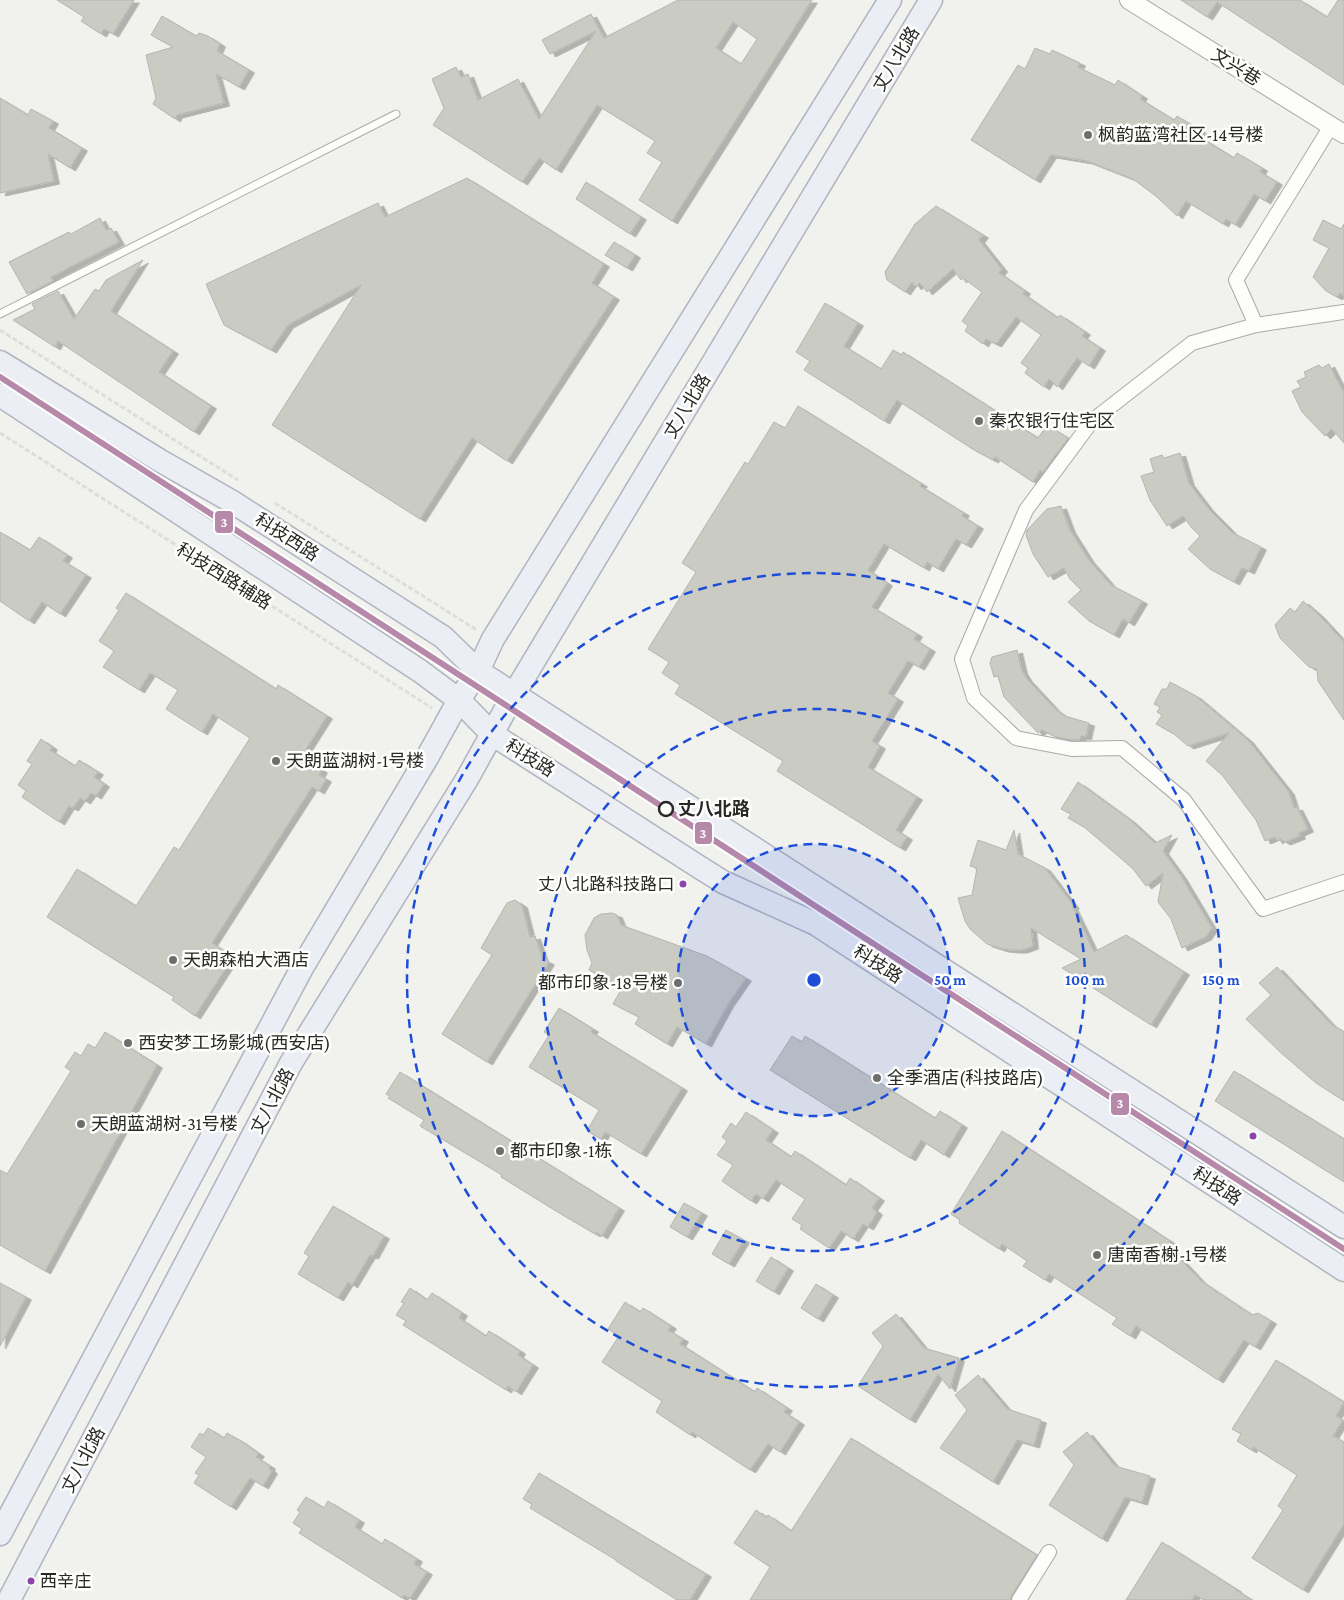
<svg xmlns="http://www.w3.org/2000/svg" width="1344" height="1600" viewBox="0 0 1344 1600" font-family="'Crimson Pro','Noto Sans SC',serif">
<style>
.building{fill:#cacbc2;stroke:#b5b5b2;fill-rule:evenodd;filter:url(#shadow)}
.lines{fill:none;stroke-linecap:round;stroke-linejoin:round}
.service-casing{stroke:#a9a9a7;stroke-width:9}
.minor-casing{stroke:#a9a9a7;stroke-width:16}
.tertiary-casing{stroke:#a9a9a7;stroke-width:20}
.primary-casing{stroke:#b0b4be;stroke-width:25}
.path{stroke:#ddd;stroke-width:3;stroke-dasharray:5 2.5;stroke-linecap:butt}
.service{stroke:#fdfdfc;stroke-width:7}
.minor{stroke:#fdfdfc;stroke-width:14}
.tertiary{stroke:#fdfdfc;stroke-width:18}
.primary{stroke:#ebeef4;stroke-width:22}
.metro-1-casing{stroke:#fffffe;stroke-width:10}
.metro-1{stroke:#b688a9;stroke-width:6}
.ring{fill:none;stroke:#1d4ed8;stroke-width:2.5;stroke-dasharray:9 6}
.poi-dot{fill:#6e6f6c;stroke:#fffffe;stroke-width:2}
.stop-dot{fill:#fffffe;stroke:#282926;stroke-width:2.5}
.bus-dot{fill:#8e44ad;stroke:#fffffe;stroke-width:2}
.labels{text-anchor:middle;stroke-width:5;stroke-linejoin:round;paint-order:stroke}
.bus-label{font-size:17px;fill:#282926;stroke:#fffffe;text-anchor:end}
.street-label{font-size:18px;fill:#282926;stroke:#fffffe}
.poi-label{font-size:18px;fill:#282926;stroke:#fffffe;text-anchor:start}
.stop-label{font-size:18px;font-weight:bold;fill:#282926;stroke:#fffffe;text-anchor:start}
.centre{fill:#1d4ed8;stroke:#fffffe;stroke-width:2.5}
.ring-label{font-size:15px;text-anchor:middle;font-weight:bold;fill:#1d4ed8;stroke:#fffffe;stroke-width:5;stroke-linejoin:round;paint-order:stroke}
.line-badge{stroke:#fffffe;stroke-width:2}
.badge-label{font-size:14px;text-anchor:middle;font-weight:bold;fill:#fff}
</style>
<defs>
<filter id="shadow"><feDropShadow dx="5.5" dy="3" stdDeviation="0" flood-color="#0004"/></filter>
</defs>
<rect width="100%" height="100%" fill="#f1f1ed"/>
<!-- building -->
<path class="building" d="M57 0H134L113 34 104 29 101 34 81 21 84 17Z
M678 0H812L672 221 639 200 662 162 647 153 655 141 597 105 556 170 539 158 522 182 433 125 444 108 432 79 456 67 461 77 468 74 478 100 518 79 539 119 596 31 550 54 542 40 591 14 604 38ZM733 22 757 39 741 64 716 48Z
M1181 0H1300L1327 17 1338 0H1344V85L1217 2 1207 17Z
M162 16 196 36 199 33 208 36 220 44 217 51 249 70 239 87 216 74 224 103 177 115 175 119 153 104 156 98 146 55 173 47 151 35Z
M1035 48 1050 54 1052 50 1080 63 1078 67 1115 85 1118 80 1142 96 1140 99 1174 120 1177 116 1203 132 1200 137 1234 158 1237 153 1262 168 1260 172 1277 182 1265 201 1254 194 1235 225 1226 219 1223 224 1186 201 1177 216 1157 197 1133 179 1087 161 1051 155 1035 180 971 140 1018 65 1025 69Z
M0 98 28 115 31 109 53 121 49 128 82 148 70 168 48 154 54 181 0 193Z
M467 178 604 264 592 283 614 297 507 461 472 438 420 519 272 425 361 285 288 325 271 350 224 325 206 284 378 203 385 217Z
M586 182 641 217 630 234 576 199Z
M936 206 983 235 979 240 1002 269 999 273 1025 291 1023 294 1058 318 1060 315 1085 332 1082 336 1100 348 1089 366 1077 358 1057 387 1049 379 1044 387 1025 373 1028 368 1021 363 1041 335 1016 317 996 344 986 339 983 344 965 331 968 326 962 321 982 292 963 278 961 280 953 269 927 292 920 283 916 287 912 282 905 292 887 280 885 272 915 224Z
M100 218 106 230 111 228 119 242 51 277 53 281 27 294 9 262 69 232 71 234Z
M1323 220 1341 229 1344 224V295L1340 293 1337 297 1326 291 1313 277 1329 248 1313 240Z
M614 242 635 255 627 268 605 255Z
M143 260 111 311 173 351 159 372 211 406 194 432 58 341 55 347 13 320 35 309 32 304 58 291 74 319 95 289 99 291 106 280Z
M825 303 858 323 844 346 881 369 893 350 902 355 903 352 1038 438 1047 425 1068 438 1043 472 1040 470 1033 482 995 457 993 460 974 450 897 400 884 421 804 370 810 361 796 352Z
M1329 364 1344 393V443L1332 429 1325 436 1302 412 1292 391 1301 387 1297 381 1306 377 1304 372 1319 365 1322 368Z
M798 406 922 484 920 486 964 513 962 516 978 526 966 545 956 539 938 569 927 562 924 568 884 544 868 570 887 583 872 607 917 634 914 639 930 649 919 667 908 661 888 693 898 699 872 741 880 746 868 767 917 797 896 830 907 837 900 848 777 771 783 761 675 694 680 685 662 673 669 662 648 649 696 572 682 563 745 462 748 464 774 422 785 428Z
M1180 453 1189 483 1208 508 1233 533 1261 547 1249 571 1242 568 1234 582 1210 569 1188 549 1200 536 1191 527 1183 516 1167 526 1150 500 1141 476 1154 472 1150 459 1162 455 1164 458Z
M1061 506 1070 530 1089 560 1111 585 1142 601 1129 623 1123 619 1114 635 1089 621 1068 602 1081 590 1070 579 1064 568 1048 577 1033 554 1026 535 1027 530 1047 509Z
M0 532 30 550 39 537 67 555 63 561 86 575 60 614 42 602 29 621 0 601Z
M126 593 276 689 278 685 327 716 306 749 319 758 314 765 322 770 319 775 326 779 319 791 312 787 212 943 233 957 195 1016 172 1000 174 997 47 917 77 869 136 906 174 847 179 850 250 738 213 714 202 732 166 709 178 690 150 673 139 690 103 667 114 651 99 641 119 610 116 608Z
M1303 601 1318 614 1344 642V720L1318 681 1317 669 1309 667 1280 638 1275 625 1290 608 1295 612Z
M1017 650 1022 671 1027 679 1055 709 1065 716 1089 723 1086 737 1081 736 1080 740H1073L1056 737 1042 730 1038 733 1004 697 998 676 994 677 990 663 992 657Z
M1170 682 1196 696 1248 740 1289 792 1294 808 1297 807 1308 829 1299 833 1300 836 1285 842 1280 839 1277 841 1275 837 1265 841 1256 820 1246 807 1222 775 1206 761 1229 733 1188 746 1174 734 1156 724 1162 715 1157 712 1160 707 1154 704 1162 689H1167Z
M41 739 52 747 50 750 75 766 79 760 98 772 94 777 104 784 96 796 91 793 85 801 80 798 73 808 69 806 59 822 22 797 26 791 18 785 32 764 27 761Z
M1078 782 1129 819 1155 843 1172 835 1163 851 1181 876 1212 928 1206 937 1182 948 1171 919 1158 902 1163 873 1146 886 1133 869 1117 855 1084 827 1068 818 1071 814 1061 809Z
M1014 830 1018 854 1045 868 1074 906H1072L1094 952 1126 935 1184 972 1151 1025 1062 968 1081 959 1031 928 1033 946 1022 950H1013L1003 949 987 944 970 929 965 921 958 898 972 895 977 868 970 866 978 840 1006 850Z
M515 900 522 905 530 937 535 936 543 959 549 962 487 1062 442 1034 492 955 481 948 507 903Z
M612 913 617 915 621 925 707 956 746 978 728 1004 706 1044 677 1027 667 1044 635 1024 639 1017 613 1004 622 988 589 970 592 963 587 950 585 935 594 918 601 914Z
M1277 967 1331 1024 1344 1032V1101L1316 1083 1280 1052 1246 1019 1271 995 1259 983Z
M559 1008 593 1029 591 1032 682 1088 641 1154 605 1132 601 1139 587 1131 599 1110 529 1067 549 1035 544 1032Z
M105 1032 157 1065 45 1271 0 1245V1170L7 1174 71 1071 65 1067 75 1052 81 1056 88 1044 95 1048Z
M792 1036 802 1042 805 1036 935 1118 940 1111 962 1125 944 1155 921 1140 910 1158 770 1070Z
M1234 1071 1344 1139V1182L1215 1101Z
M400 1072 619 1208 602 1236 596 1232 595 1234 556 1211 501 1177 502 1175 420 1126 424 1120 388 1098 390 1096 386 1094Z
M746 1112 773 1130 766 1140 791 1157 795 1151 846 1185 850 1178 879 1198 872 1208 877 1212 868 1227 863 1224 853 1239 841 1231 829 1248 800 1229 802 1225 792 1219 805 1199 776 1180 763 1199 756 1194 751 1201 722 1181 733 1165 717 1155 727 1141 722 1137 731 1123 736 1127Z
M1002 1131 1170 1241 1168 1246 1201 1281 1252 1315 1258 1313 1271 1321 1255 1347 1244 1340 1218 1380 1136 1326 1130 1336 1112 1324 1117 1318 1049 1274 1045 1280 1023 1266 1027 1261 1002 1244 999 1249 959 1223 960 1220 951 1214Z
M684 1203 702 1213 687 1237 670 1227Z
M333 1206 384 1236 373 1256 370 1255 352 1285 348 1282 338 1298 298 1274 309 1256 304 1253Z
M726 1230 744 1240 729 1264 712 1254Z
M771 1257 788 1268 774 1292 756 1281Z
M0 1283 26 1297 0 1346Z
M816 1284 833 1295 818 1319 801 1308Z
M410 1288 427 1300 432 1293 462 1313 459 1318 486 1336 489 1331 520 1351 518 1355 533 1365 516 1392 508 1386 506 1390 403 1325 406 1321 396 1315 404 1303 401 1302Z
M625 1302 640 1312 643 1308 671 1326 668 1330 683 1339 680 1344 755 1392 757 1388 787 1408 784 1412 799 1422 780 1452 768 1444 750 1470 692 1432 690 1435 656 1412 662 1401 602 1362 619 1336 608 1329Z
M896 1314 924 1348 959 1358 950 1389 938 1374 910 1420 858 1386 883 1346 872 1333Z
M1276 1360 1344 1402 1336 1416 1343 1420 1333 1436 1344 1442V1524L1303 1590 1252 1558 1283 1510 1278 1506 1297 1475 1253 1447 1251 1450 1237 1441 1241 1434 1232 1429Z
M978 1375 1007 1409 1041 1420 1034 1445 1017 1440 993 1482 940 1448 967 1410 955 1395Z
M208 1428 224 1438 227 1433 241 1441 259 1454 256 1457 270 1466 269 1468 272 1471 263 1486 250 1478 231 1507 194 1483 199 1475 195 1473 206 1457 191 1447 200 1433 203 1435Z
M1087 1432 1115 1466 1150 1476 1142 1502 1125 1497 1102 1539 1049 1505 1074 1465 1063 1452Z
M851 1438 1037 1555 1012 1595 1010 1600H750L770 1567 734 1543 756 1510 766 1517 768 1515 791 1531Z
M539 1473 706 1574 690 1600H677L616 1561V1560L530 1508 532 1504 523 1499Z
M306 1497 324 1508 328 1501 359 1520 355 1527 382 1544 385 1539 417 1559 414 1564 427 1572 410 1598 404 1595 402 1598 299 1533 302 1529 293 1523 300 1512 297 1510Z
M1162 1542 1236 1589V1590L1252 1600H1204L1195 1595 1192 1600H1126Z"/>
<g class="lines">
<defs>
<path id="service" d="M0 314 396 114"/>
<path id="minor" d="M1344 312 1256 325 1192 343 1092 421 1026 510 962 659 974 698 1016 738 1072 749 1122 748 1184 800 1263 909 1344 882
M1256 325 1236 280 1331 126
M1019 1600 1049 1552"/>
<path id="tertiary" d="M1129 0 1344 134"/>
<path id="primary" d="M0 362 159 460 231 501 443 637 478 671 1344 1227
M0 395 420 671 459 700 492 734 696 865 723 882 816 924 1344 1270
M0 1534 303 966 428 756 459 700 478 671 493 639 890 0
M9 1600 291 1063 467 779 514 694 931 0"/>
</defs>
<!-- service casing -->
<use href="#service" class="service-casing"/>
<!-- minor casing -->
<use href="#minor" class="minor-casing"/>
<!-- tertiary casing -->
<use href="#tertiary" class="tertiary-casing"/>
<!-- primary casing -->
<use href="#primary" class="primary-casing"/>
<!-- path -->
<path class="path" d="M0 330 238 480
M0 433 432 708
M275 503 477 630"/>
<!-- service -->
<use href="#service" class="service"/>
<!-- minor -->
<use href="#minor" class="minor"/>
<!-- tertiary -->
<use href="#tertiary" class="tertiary"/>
<!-- primary -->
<use href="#primary" class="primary"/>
<defs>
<path id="metro-1" d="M0 377 1344 1249"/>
</defs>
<!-- metro-1 casing -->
<use href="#metro-1" class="metro-1-casing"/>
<!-- metro-1 -->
<use href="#metro-1" class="metro-1"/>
</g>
<!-- distance rings -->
<circle cx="814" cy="980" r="136" fill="#1d4ed8" fill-opacity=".12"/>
<g class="ring">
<circle cx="814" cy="980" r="136"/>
<circle cx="814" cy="980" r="271"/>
<circle cx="814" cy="980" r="407"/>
</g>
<!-- markers -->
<g class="poi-dot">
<circle cx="1088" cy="135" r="5"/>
<circle cx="979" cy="421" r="5"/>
<circle cx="276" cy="761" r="5"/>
<circle cx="173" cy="960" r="5"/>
<circle cx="678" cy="983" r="5"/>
<circle cx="128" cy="1043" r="5"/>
<circle cx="877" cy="1078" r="5"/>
<circle cx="81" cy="1124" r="5"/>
<circle cx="500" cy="1151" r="5"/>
<circle cx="1097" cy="1255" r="5"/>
</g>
<circle class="stop-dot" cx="666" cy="809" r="7"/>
<g class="bus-dot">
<circle cx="683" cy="884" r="4.5"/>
<circle cx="1253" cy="1136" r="4.5"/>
<circle cx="31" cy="1581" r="4.5"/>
</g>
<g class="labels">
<!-- bus labels -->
<g class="bus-label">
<text x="674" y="890">丈八北路科技路口</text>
<text x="40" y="1587" text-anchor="start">西辛庄</text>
</g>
<!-- street labels -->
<g class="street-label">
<text transform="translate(896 59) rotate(-59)" y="6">丈八北路</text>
<text transform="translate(1236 67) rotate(32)" y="6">文兴巷</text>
<text transform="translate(687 406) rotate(-59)" y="6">丈八北路</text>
<text transform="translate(287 537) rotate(33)" y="6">科技西路</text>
<text transform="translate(224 576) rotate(32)" y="6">科技西路辅路</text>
<text transform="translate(530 758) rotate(32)" y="6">科技路</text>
<text transform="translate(878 964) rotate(33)" y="6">科技路</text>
<text transform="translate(272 1101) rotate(-62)" y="6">丈八北路</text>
<text transform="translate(1217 1186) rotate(33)" y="6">科技路</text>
<text transform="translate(83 1460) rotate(-62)" y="6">丈八北路</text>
</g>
<!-- poi labels -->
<g class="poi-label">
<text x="1098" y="141">枫韵蓝湾社区-14号楼</text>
<text x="989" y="427">秦农银行住宅区</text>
<text x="286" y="767">天朗蓝湖树-1号楼</text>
<text x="183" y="966">天朗森柏大酒店</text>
<text x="668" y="989" text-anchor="end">都市印象-18号楼</text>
<text x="138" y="1049">西安梦工场影城(西安店)</text>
<text x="887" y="1084">全季酒店(科技路店)</text>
<text x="91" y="1130">天朗蓝湖树-31号楼</text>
<text x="510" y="1157">都市印象-1栋</text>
<text x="1107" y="1261">唐南香榭-1号楼</text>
</g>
<!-- stop labels -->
<g class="stop-label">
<text x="678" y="815">丈八北路</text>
</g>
</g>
<circle cx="814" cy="980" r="8" class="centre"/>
<g class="ring-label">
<text x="950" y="985">50 m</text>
<text x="1085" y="985">100 m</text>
<text x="1221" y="985">150 m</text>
</g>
<g class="line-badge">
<rect x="214" y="510" width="20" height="24" rx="5" fill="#b688a9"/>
<rect x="694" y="821" width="19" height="24" rx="5" fill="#b688a9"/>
<rect x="1110" y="1092" width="20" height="24" rx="5" fill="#b688a9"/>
</g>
<g class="badge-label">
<text x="224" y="527">3</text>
<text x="703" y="838">3</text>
<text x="1120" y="1108">3</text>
</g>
</svg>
